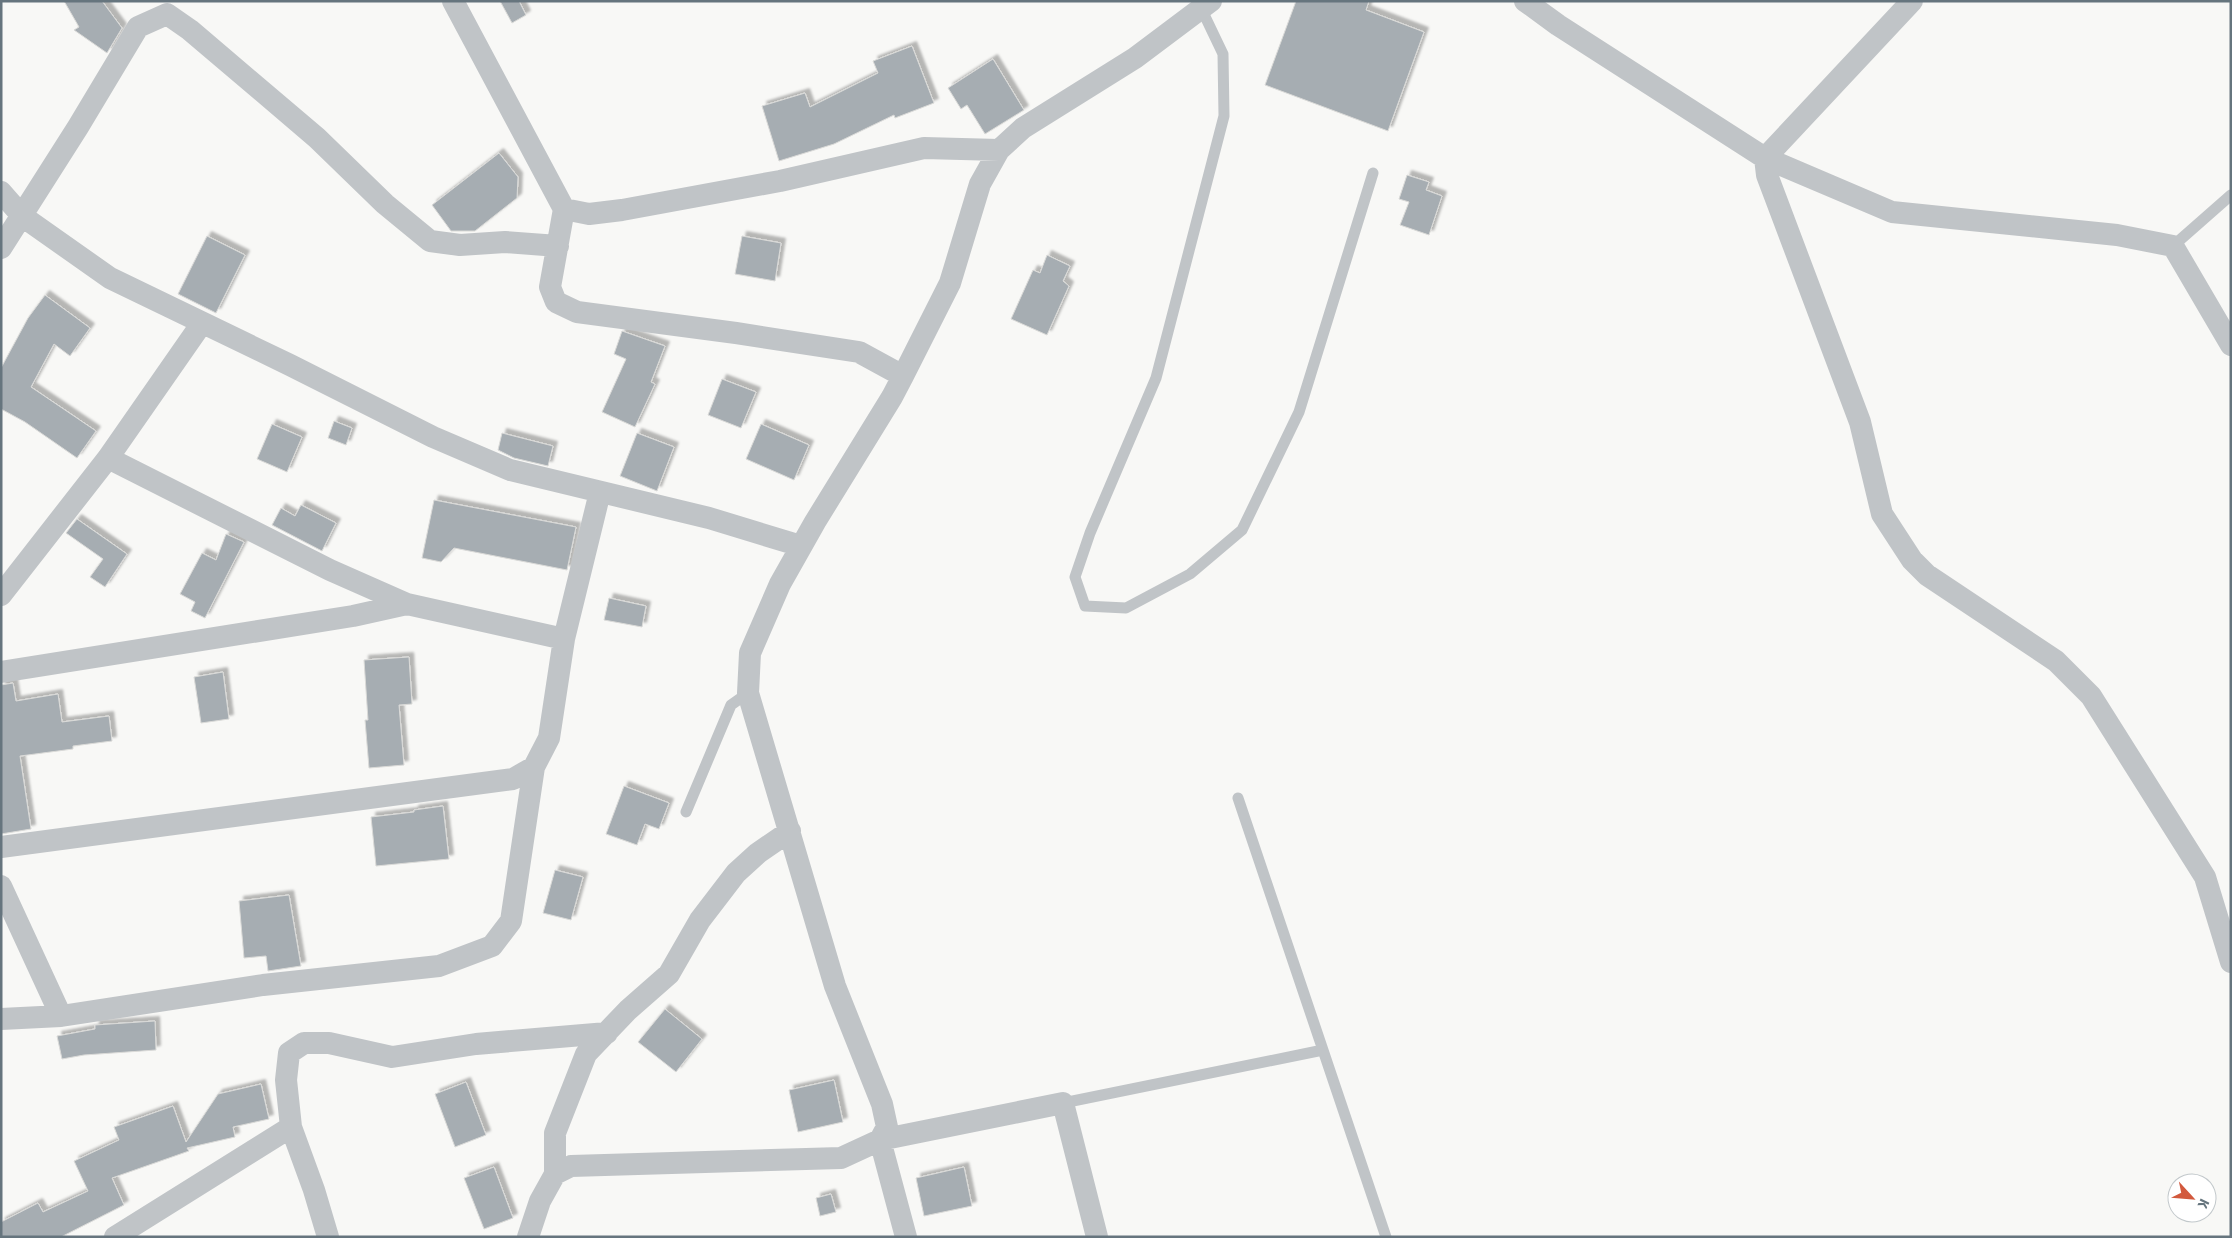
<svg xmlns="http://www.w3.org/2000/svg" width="2232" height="1238" viewBox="0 0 2232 1238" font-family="'Fira Sans Condensed',sans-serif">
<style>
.building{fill:#a6adb2;stroke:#dadad8;filter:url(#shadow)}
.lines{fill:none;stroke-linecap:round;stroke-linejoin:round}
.lane{stroke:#c0c4c7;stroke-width:11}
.street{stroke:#c0c4c7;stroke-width:22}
</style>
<defs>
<filter id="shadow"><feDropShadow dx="4.5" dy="-4.5" stdDeviation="1" flood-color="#0004"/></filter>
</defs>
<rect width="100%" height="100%" fill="#f8f8f6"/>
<!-- building -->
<path class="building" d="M64 1H102L122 28 107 53 74 30 79 27Z
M500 1H519L526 15 512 23Z
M1296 1H1369L1366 10 1424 32 1388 131 1265 85Z
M912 46 934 103 895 118 894 115 834 144 779 161 762 106 805 93 810 107 878 73 873 61Z
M993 59 1024 110 985 134 967 105 961 109 948 88Z
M499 153 518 177 517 198 475 231H451L432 205Z
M1407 175 1429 182 1426 190 1442 196 1429 235 1400 225 1409 202 1399 199Z
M207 236 245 255 216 313 178 294Z
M742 236 781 243 775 281 735 274Z
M1047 255 1070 266 1063 281 1069 286 1047 335 1011 319 1033 270 1040 273Z
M45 295 90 328 70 356 54 344 31 387 96 431 77 458 25 422 1 409V368L28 318Z
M622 331 665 346 651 382 655 384 635 427 602 412 626 359 614 354Z
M722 379 756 392 741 428 708 415Z
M334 421 352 428 346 445 328 438Z
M272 424 302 437 287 472 257 459Z
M761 424 809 445 794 480 746 459Z
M502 433 553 446 548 466 514 458 498 450Z
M637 433 674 447 657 491 620 476Z
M434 500 576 527 567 570 454 548 441 562 422 558Z
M301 505 336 523 322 551 272 525 281 508 295 516Z
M77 519 127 554 105 587 90 577 103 559 66 533Z
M226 534 244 542 205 618 191 611 195 602 180 594 202 553 216 560Z
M609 598 646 606 642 627 604 620Z
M409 657 412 704 399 705 404 765 369 768 365 720H368L364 660Z
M223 672 229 719 201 723 194 677Z
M13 683 16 701 58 694 62 722 109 716 112 741 73 746V749L20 756 31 829 1 834V685Z
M624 786 669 803 659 829 645 824 637 845 606 834Z
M443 806 449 859 376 866 371 817 414 812V810Z
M555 870 583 877 571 920 543 913Z
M289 895 301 966 268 971 266 956 244 958 239 901Z
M665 1009 702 1039 676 1072 638 1042Z
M155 1021 156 1050 84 1055 62 1059 57 1036 95 1029V1025Z
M834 1080 843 1122 798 1132 789 1090Z
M466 1082 486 1135 455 1147 435 1094Z
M261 1084 269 1119 233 1127 235 1137 187 1148 189 1151 112 1178 124 1205 61 1237H1V1222L38 1203 43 1212 88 1191 74 1161 119 1140 114 1127 173 1106 186 1142 218 1094Z
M494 1167 513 1218 484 1229 464 1178Z
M964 1167 972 1206 924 1216 916 1178Z
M831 1194 836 1212 820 1216 816 1198Z"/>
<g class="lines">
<!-- lane -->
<path class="lane" d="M1201 8 1223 54 1224 116 1156 378 1090 533 1075 577 1085 606 1126 608 1190 574 1242 530 1299 412 1373 173
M2173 246 2231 195
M1238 798 1386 1237
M686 812 731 705 748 693
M1063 1103 1323 1050"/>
<!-- street -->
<path class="street" d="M453 1 564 209 589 214 622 210 780 181 924 148 999 150
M1525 1 1558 25 1765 158 1892 212 2117 235 2173 246 2231 345
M1912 1 1765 158 1767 175 1860 422 1882 514 1912 560 1927 575 2056 661 2091 696 2205 877 2231 962
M1 192 22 216 110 278 290 365 433 437 510 470 709 518 801 546
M564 209 550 287 556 302 577 312 736 333 859 352 903 376
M1 248 78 127 138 27 167 14 190 30 317 138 385 204 430 241 460 245 505 242 558 246
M108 458 330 570 407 604
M1 595 108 458 202 323
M1 672 353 616 407 604 564 639
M1 847 513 779 534 767 549 738 564 639 600 492
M1 886 61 1016
M1 1019 61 1016 263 985 439 966 492 946 511 921 534 767
M555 1174V1133L586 1054 628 1010 669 974 700 920 736 873 758 853 790 831
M115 1237 291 1127
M328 1237 314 1190 291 1127 286 1080 289 1053 304 1043H329L392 1057 476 1044 607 1033
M528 1237 540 1201 555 1174 571 1166 841 1158 880 1140 887 1127 882 1104 835 986 748 693 750 653 780 584 815 522 892 397 903 376 950 283 980 184 999 150 1023 128 1135 58 1211 1
M906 1237 880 1140 1063 1103 1097 1237"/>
</g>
<!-- border -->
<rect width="2232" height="1238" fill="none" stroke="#66757e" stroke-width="5"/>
<!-- north arrow -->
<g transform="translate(2192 1198) rotate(116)"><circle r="24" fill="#ffffff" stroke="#c2c8cb"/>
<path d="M0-4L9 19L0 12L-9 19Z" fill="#d2593d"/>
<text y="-8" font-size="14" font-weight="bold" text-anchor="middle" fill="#66757e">K</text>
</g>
</svg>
